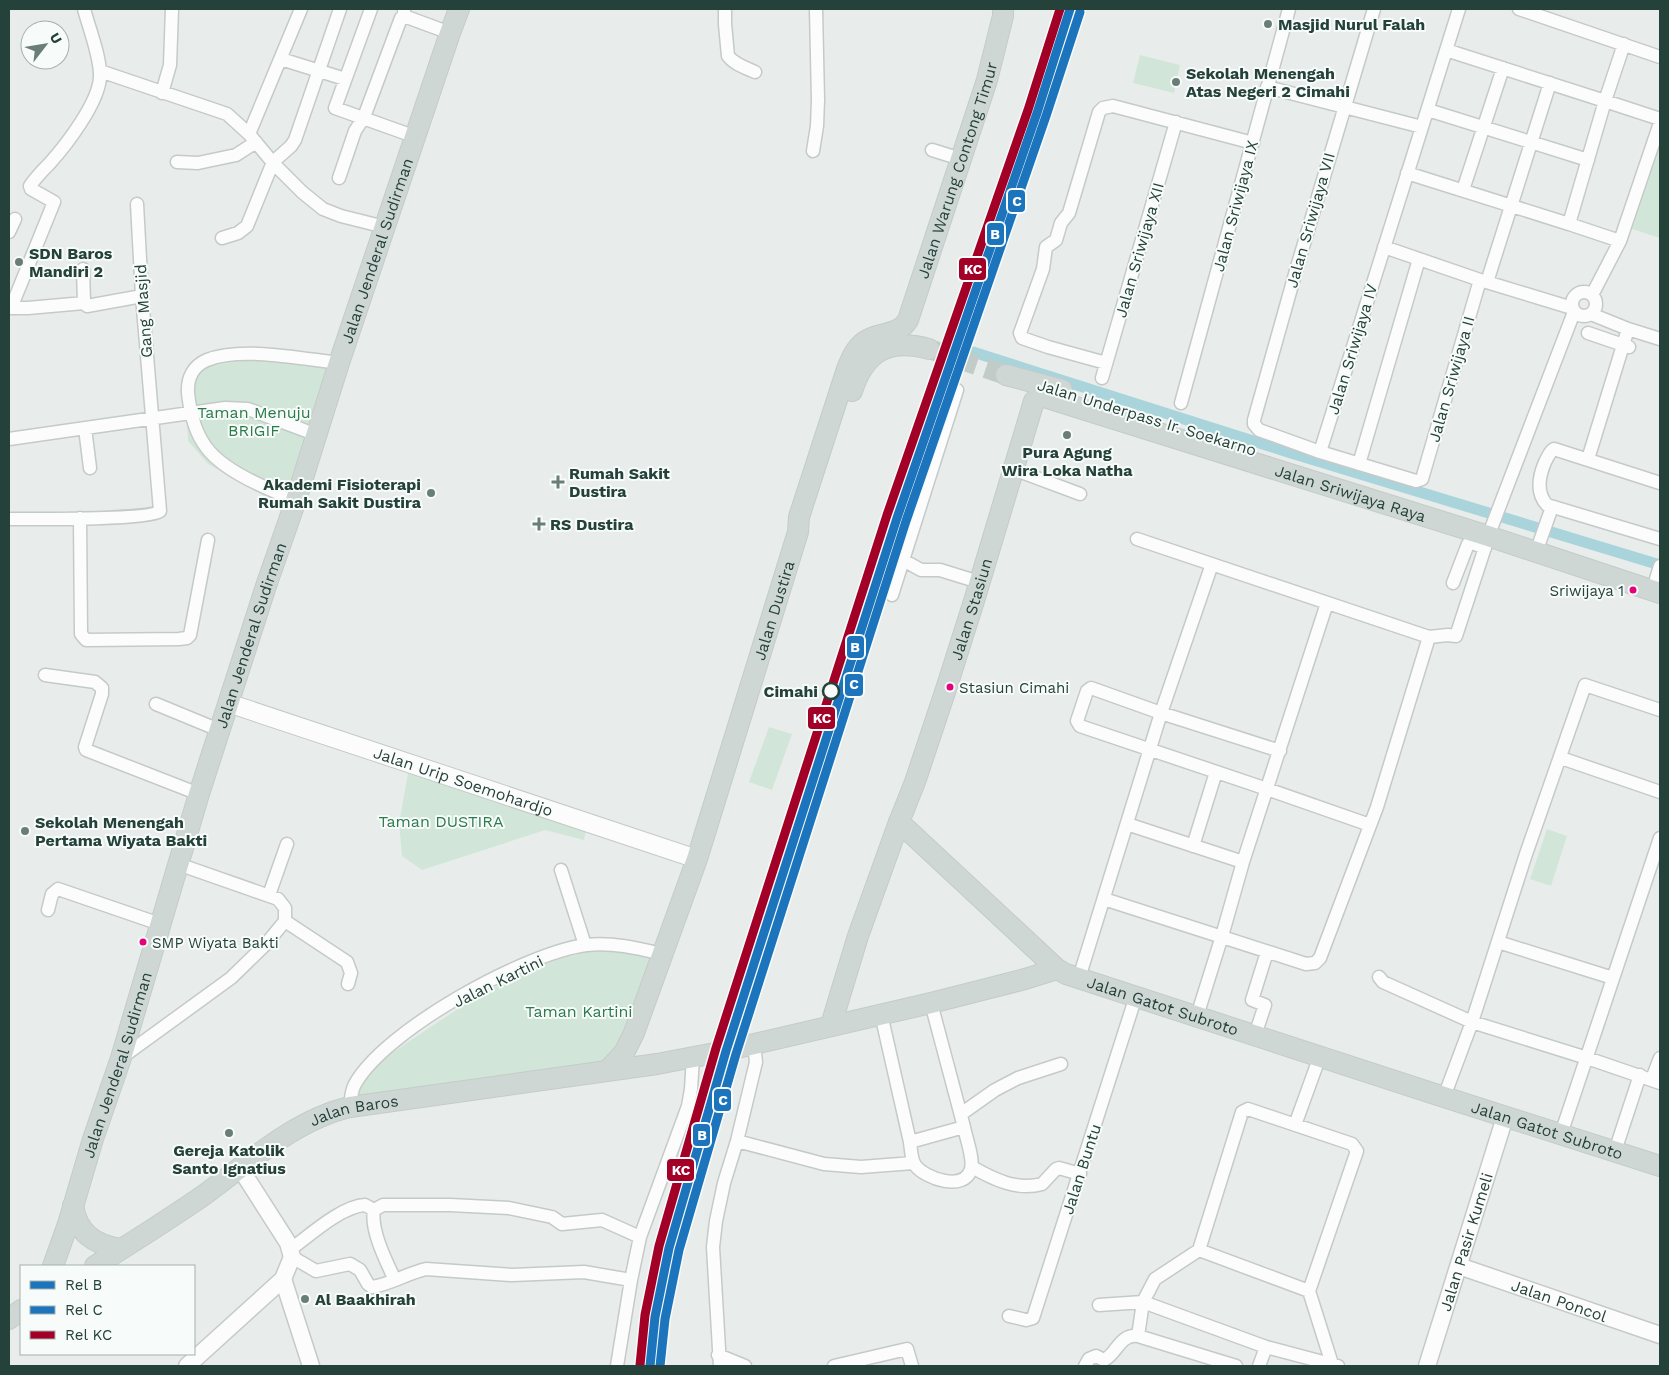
<svg xmlns="http://www.w3.org/2000/svg" width="1669" height="1375" viewBox="0 0 1669 1375" font-family="'Work Sans',sans-serif">
<style>
.green{fill:#d1e6d8}
.lines{fill:none;stroke-linecap:round;stroke-linejoin:round}
.canal{stroke:#a9d4db;stroke-width:11}
.primary-tunnel{stroke:#c1cbc8;stroke-width:20;stroke-dasharray:20 10;stroke-linecap:butt}
.minor-casing{stroke:#c5cac8;stroke-width:15}
.tertiary-casing{stroke:#c5cac8;stroke-width:19}
.secondary-casing{stroke:#c3cbc8;stroke-width:20}
.primary-casing{stroke:#c3ccc9;stroke-width:22}
.minor{stroke:#fcfcfc;stroke-width:12}
.tertiary{stroke:#fcfcfc;stroke-width:16}
.secondary{stroke:#fcfcfc;stroke-width:18}
.primary{stroke:#cfd7d5;stroke-width:20}
.rail-1-casing{stroke:#f7fbf9;stroke-width:12}
.rail-2-casing{stroke:#f7fbf9;stroke-width:12}
.rail-3-casing{stroke:#f7fbf9;stroke-width:12}
.rail-1{stroke:#1c75bc;stroke-width:9}
.rail-2{stroke:#1c75bc;stroke-width:9}
.rail-3{stroke:#a30028;stroke-width:9}
.poi-dot{fill:#697e78;stroke:#f7fbf9;stroke-width:2}
.bus-dot{fill:#e5007d;stroke:#f7fbf9;stroke-width:2}
.stop-dot{fill:#f7fbf9;stroke:#24423a;stroke-width:2.5}
.labels{text-anchor:middle;stroke-width:4;stroke-linejoin:round;paint-order:stroke}
.bus-label{font-size:15px;fill:#24423a;stroke:#f7fbf9;text-anchor:start}
.poi-label{font-size:16px;font-weight:bold;fill:#24423a;stroke:#f7fbf9;text-anchor:start}
.street-label{font-size:16px;fill:#24423a;stroke:#f7fbf9}
.park-label{font-size:16px;fill:#2d7a4b;stroke:#f7fbf9}
.stop-label{font-size:16px;font-weight:bold;fill:#24423a;stroke:#f7fbf9;text-anchor:end}
.line-badge{stroke:#f7fbf9;stroke-width:2}
.badge-label{font-size:14px;text-anchor:middle;font-weight:bold;fill:#fff}
</style>
<rect width="100%" height="100%" fill="#e8edeb"/>
<!-- green -->
<path class="green" d="M1140 55 1180 65 1174 93 1133 83Z
M1660 146V238L1632 229Z
M287 360 335 369 288 509 208 464 188 441 185 378 201 368 239 361Z
M769 727 792 734 772 790 749 782Z
M409 768 587 825 584 840 545 830 422 870 402 856 399 823Z
M1547 829 1567 836 1551 886 1530 879Z
M615 948 654 959 619 1054 598 1064 355 1101C359 1093 362 1083 367 1077 381 1058 404 1045 423 1032 482 992 543 954 615 948Z"/>
<g class="lines">
<!-- canal -->
<path class="canal" d="M973 352 1291 453 1660 565"/>
<!-- primary-tunnel -->
<path class="primary-tunnel" d="M929 349 1006 375"/>
<defs>
<path id="minor" d="M371 9 335 108 416 137
M725 9V24L728 56C734 64 746 68 755 72
M1374 9 1297 267 1254 420V424L1259 430 1320 452 1416 481 1422 479 1480 280
M1519 9 1660 57
M404 16 450 33
M1624 44 1605 101 1660 119
M281 59 345 79
M100 71 227 114 249 134 274 164 302 192 323 209 341 216 385 227
M1267 87 1422 127
M162 93 170 65 172 9
M1428 110 1588 160
M249 134 301 9
M932 150 961 159
M813 151 817 126 818 100 816 9
M177 162 198 163 236 155 256 142
M1407 173 1569 224 1605 101 1446 50
M339 178 355 131 364 117 401 18 404 16V9
M1463 190 1503 68
M1569 224 1620 241
M9 232 15 219
M222 238 238 233 247 226 273 162 291 146 295 140 340 9
M1384 247 1480 280 1572 308
M83 269 84 303 87 306 142 296
M1487 282 1550 83
M1572 304a12 12 0 1 1 24 0a12 12 0 1 1-24 0Z
M1592 295 1620 241 1660 123
M9 307 11 308 54 202 31 189 30 186C36 177 43 170 50 163 67 144 99 102 100 77 101 58 89 28 84 9
M11 308H28L84 303
M1591 314 1628 329 1660 339
M1588 333 1629 347
M1106 363 1048 347 1022 338 1020 333 1043 269 1046 247 1056 240 1061 223 1069 213 1099 112 1103 108 1113 106 1253 143
M1102 378 1176 122
M1181 403 1289 9
M85 428 90 468
M9 439 225 408 248 409 317 435
M1320 452 1459 9
M1588 459 1628 329
M1359 464 1419 259
M1013 469 1080 494
M1660 483 1554 449C1549 452 1548 457 1545 462 1539 476 1536 493 1547 505L1660 539
M296 500C269 490 223 471 206 447 194 431 190 412 188 393 187 378 193 366 207 360 241 346 303 359 339 363
M80 518 81 634 86 640 179 639 187 638 190 635 208 540
M9 519C30 519 151 520 160 511L142 296 137 204
M1137 539 1429 637 1448 635 1456 636 1492 526 1574 312
M1540 541 1552 507
M903 560 921 570H940L979 582
M1656 579 1660 566
M1453 583 1468 544 1472 543 1485 548
M892 595 957 390
M45 675 95 682 102 688V694L85 747 86 750 199 794
M156 704 219 730
M1280 751 1161 713 1091 688 1087 691 1077 721 1080 726 1267 789 1370 825
M1561 758 1660 792
M1127 824 1243 862
M1193 846 1216 772
M561 870 585 945
M269 895 287 844
M1104 899 1306 964 1315 963 1320 958 1377 807 1429 637
M48 910 52 894 58 889 160 924
M285 921 347 962 351 973 348 984
M1498 942 1613 978
M1379 977 1383 982 1472 1022 1587 1058 1660 1083
M1079 978 1161 713 1212 564
M931 1003 964 1127 910 1142C911 1149 911 1159 915 1165 925 1179 965 1192 971 1169 974 1159 966 1138 964 1127
M881 1014 910 1142
M1197 1016 1222 936 1243 862 1327 603
M1255 1035 1265 1005 1252 1000 1267 952
M121 1058 231 978 266 944 285 921V908L278 899 178 864
M1652 1079 1660 1058
M1444 1097 1472 1022 1526 854 1585 685 1660 710
M350 1107C351 1099 351 1091 355 1084 385 1030 525 953 586 945 612 942 637 948 662 954
M961 1114 995 1090 1018 1078 1061 1064
M1295 1125 1320 1056
M1561 1134 1660 838
M737 1141 824 1164 861 1167 913 1163
M1615 1151 1640 1075
M972 1167C993 1179 1017 1191 1042 1184L1056 1169 1059 1168 1080 1174
M291 1249C310 1235 342 1206 365 1205L374 1210
M1199 1250 1309 1291
M292 1257 316 1271 350 1264 360 1270 368 1284 372 1287C391 1284 408 1273 426 1269L512 1275 584 1272 631 1280
M395 1280C387 1263 370 1230 374 1210L383 1205H450L509 1208 552 1217 562 1224 602 1220 640 1237
M1099 1305 1143 1302 1266 1347 1338 1366
M1009 1316 1026 1320 1033 1318 1136 996
M1138 1336 1236 1366
M718 1355 745 1366
M617 1366 631 1280 640 1237 688 1106 691 1089 693 1057
M720 1366 713 1247 716 1221 724 1183 737 1141 756 1062 754 1044
M834 1366 907 1349 912 1366
M1085 1366 1089 1359 1096 1356 1104 1360C1117 1354 1119 1334 1138 1336L1143 1302 1155 1279 1199 1250 1242 1112 1248 1109 1352 1144 1357 1151 1309 1291 1332 1364
M1259 1366 1266 1347"/>
<g id="tertiary">
<path id="s1" d="M1459 1266 1660 1335"/>
<path d="M283 1279 311 1366"/>
<path d="M187 1366 283 1279 292 1257 288 1243 240 1168"/>
<path id="s2" d="M1427 1366 1505 1117"/>
</g>
<g id="secondary">
<path id="s3" d="M228 703 697 859"/>
</g>
<g id="primary">
<path d="M1006 375 1062 390"/>
<path d="M852 391C865 351 889 338 929 349"/>
<path id="s4" d="M899 822 1057 969 1066 974 1444 1097 1660 1166"/>
<path id="s5" d="M831 1025 858 936 899 822 915 782 947 686 974 601 1034 401 1039 397H1044L1488 536 1660 593"/>
<path id="s6" d="M608 1070 624 1053 634 1033 697 859 798 532 799 517 847 369C851 359 855 349 864 342 878 331 898 337 908 320L987 80 1003 16V9"/>
<path d="M73 1206C78 1234 94 1244 120 1249"/>
<path id="s7" d="M53 1266 68 1224 93 1139 121 1058 199 794 266 586 296 500 339 363 450 33 459 9"/>
<path id="s8" d="M95 1266C131 1243 168 1220 204 1195 248 1163 296 1119 350 1107L657 1064 720 1052 931 1003 1025 979 1057 969"/>
<path d="M9 1319 21 1310"/>
</g>
</defs>
<!-- minor casing -->
<use href="#minor" class="minor-casing"/>
<!-- tertiary casing -->
<use href="#tertiary" class="tertiary-casing"/>
<!-- secondary casing -->
<use href="#secondary" class="secondary-casing"/>
<!-- primary casing -->
<use href="#primary" class="primary-casing"/>
<!-- minor -->
<use href="#minor" class="minor"/>
<!-- tertiary -->
<use href="#tertiary" class="tertiary"/>
<!-- secondary -->
<use href="#secondary" class="secondary"/>
<!-- primary -->
<use href="#primary" class="primary"/>
<defs>
<path id="rail-1" d="M650 1366 655 1317 669 1248 726 1051 897 518 1037 113 1070 9"/>
<path id="rail-2" d="M660 1366 665 1319 679 1250 736 1054 906 521 1046 116 1080 12"/>
<path id="rail-3" d="M640 1365 645 1315 659 1246 716 1048 887 515 1028 110 1060 9"/>
</defs>
<!-- rail-1 casing -->
<use href="#rail-1" class="rail-1-casing"/>
<!-- rail-2 casing -->
<use href="#rail-2" class="rail-2-casing"/>
<!-- rail-3 casing -->
<use href="#rail-3" class="rail-3-casing"/>
<!-- rail-1 -->
<use href="#rail-1" class="rail-1"/>
<!-- rail-2 -->
<use href="#rail-2" class="rail-2"/>
<!-- rail-3 -->
<use href="#rail-3" class="rail-3"/>
</g>
<!-- markers -->
<g class="poi-dot">
<circle cx="1268" cy="24" r="5"/>
<circle cx="1176" cy="82" r="5"/>
<circle cx="19" cy="262" r="5"/>
<circle cx="1067" cy="435" r="5"/>
<path d="M555.5 474.5h5v5h5v5h-5v5h-5v-5h-5v-5h5z"/>
<circle cx="431" cy="493" r="5"/>
<path d="M536.5 516.5h5v5h5v5h-5v5h-5v-5h-5v-5h5z"/>
<circle cx="25" cy="831" r="5"/>
<circle cx="229" cy="1133" r="5"/>
<circle cx="305" cy="1299" r="5"/>
</g>
<g class="bus-dot">
<circle cx="1633" cy="590" r="4.5"/>
<circle cx="950" cy="687" r="4.5"/>
<circle cx="143" cy="942" r="4.5"/>
</g>
<circle class="stop-dot" cx="831" cy="691" r="8"/>
<g class="labels">
<!-- bus labels -->
<g class="bus-label">
<text x="1624" y="596" text-anchor="end">Sriwijaya 1</text>
<text x="959" y="693">Stasiun Cimahi</text>
<text x="152" y="948">SMP Wiyata Bakti</text>
</g>
<!-- poi labels -->
<g class="poi-label">
<text x="1278" y="30">Masjid Nurul Falah</text>
<text x="1186" y="79">Sekolah Menengah<tspan x="1186" dy="18">Atas Negeri 2 Cimahi</tspan></text>
<text x="29" y="259">SDN Baros<tspan x="29" dy="18">Mandiri 2</tspan></text>
<text x="1067" y="458" text-anchor="middle">Pura Agung<tspan x="1067" dy="18">Wira Loka Natha</tspan></text>
<text x="569" y="479">Rumah Sakit<tspan x="569" dy="18">Dustira</tspan></text>
<text x="421" y="490" text-anchor="end">Akademi Fisioterapi<tspan x="421" dy="18">Rumah Sakit Dustira</tspan></text>
<text x="550" y="530">RS Dustira</text>
<text x="35" y="828">Sekolah Menengah<tspan x="35" dy="18">Pertama Wiyata Bakti</tspan></text>
<text x="229" y="1156" text-anchor="middle">Gereja Katolik<tspan x="229" dy="18">Santo Ignatius</tspan></text>
<text x="315" y="1305">Al Baakhirah</text>
</g>
<!-- street labels -->
<g class="street-label">
<text dy="6" stroke="none"><textPath href="#s6" startOffset="984">Jalan Warung Contong Timur</textPath></text>
<text transform="translate(1235 206) rotate(-75)" y="6">Jalan Sriwijaya IX</text>
<text transform="translate(1310 220) rotate(-74)" y="6">Jalan Sriwijaya VII</text>
<text transform="translate(1139 250) rotate(-74)" y="6">Jalan Sriwijaya XII</text>
<text dy="6" stroke="none"><textPath href="#s7" startOffset="1066">Jalan Jenderal Sudirman</textPath></text>
<text transform="translate(143 311) rotate(-94)" y="6">Gang Masjid</text>
<text transform="translate(1352 349) rotate(-73)" y="6">Jalan Sriwijaya IV</text>
<text transform="translate(1451 379) rotate(-74)" y="6">Jalan Sriwijaya II</text>
<text transform="translate(1147 417) rotate(17)" y="6">Jalan Underpass Ir. Soekarno</text>
<text dy="6" stroke="none"><textPath href="#s5" startOffset="989">Jalan Sriwijaya Raya</textPath></text>
<text dy="6" stroke="none"><textPath href="#s6" startOffset="491">Jalan Dustira</textPath></text>
<text dy="6" stroke="none"><textPath href="#s5" startOffset="439">Jalan Stasiun</textPath></text>
<text dy="6" stroke="none"><textPath href="#s7" startOffset="661">Jalan Jenderal Sudirman</textPath></text>
<text dy="6" stroke="none"><textPath href="#s3" startOffset="248">Jalan Urip Soemohardjo</textPath></text>
<text transform="translate(498 981) rotate(-26)" y="6">Jalan Kartini</text>
<text dy="6" stroke="none"><textPath href="#s4" startOffset="328">Jalan Gatot Subroto</textPath></text>
<text dy="6" stroke="none"><textPath href="#s7" startOffset="211">Jalan Jenderal Sudirman</textPath></text>
<text dy="6" stroke="none"><textPath href="#s8" startOffset="305">Jalan Baros</textPath></text>
<text dy="6" stroke="none"><textPath href="#s4" startOffset="732">Jalan Gatot Subroto</textPath></text>
<text transform="translate(1081 1169) rotate(-72)" y="6">Jalan Buntu</text>
<text dy="6" stroke="none"><textPath href="#s2" startOffset="130">Jalan Pasir Kumeli</textPath></text>
<text dy="6" stroke="none"><textPath href="#s1" startOffset="106">Jalan Poncol</textPath></text>
</g>
<!-- park labels -->
<g class="park-label">
<text x="254" y="418">Taman Menuju<tspan x="254" dy="18">BRIGIF</tspan></text>
<text x="441" y="827">Taman DUSTIRA</text>
<text x="579" y="1017">Taman Kartini</text>
</g>
<!-- stop labels -->
<g class="stop-label">
<text x="818" y="697">Cimahi</text>
</g>
</g>
<g class="line-badge">
<rect x="1007" y="189" width="19" height="24" rx="5" fill="#1c75bc"/>
<rect x="986" y="222" width="19" height="24" rx="5" fill="#1c75bc"/>
<rect x="958" y="257" width="29" height="24" rx="5" fill="#a30028"/>
<rect x="846" y="635" width="19" height="24" rx="5" fill="#1c75bc"/>
<rect x="844" y="673" width="20" height="24" rx="5" fill="#1c75bc"/>
<rect x="807" y="706" width="29" height="24" rx="5" fill="#a30028"/>
<rect x="713" y="1088" width="19" height="24" rx="5" fill="#1c75bc"/>
<rect x="692" y="1123" width="19" height="24" rx="5" fill="#1c75bc"/>
<rect x="666" y="1158" width="29" height="24" rx="5" fill="#a30028"/>
</g>
<g class="badge-label">
<text x="1017" y="206">C</text>
<text x="995" y="239">B</text>
<text x="973" y="274">KC</text>
<text x="855" y="652">B</text>
<text x="854" y="689">C</text>
<text x="822" y="723">KC</text>
<text x="723" y="1105">C</text>
<text x="702" y="1140">B</text>
<text x="681" y="1175">KC</text>
</g>
<!-- border -->
<rect width="1669" height="1375" fill="none" stroke="#24423a" stroke-width="20"/>
<!-- legend -->
<rect x="20" y="1265" width="175" height="90" fill="#f7fbf9" stroke="#a3b1ad"/>
<rect x="30" y="1281" width="25" height="8" fill="#1c75bc" stroke="#a3b1ad"/>
<text x="65" y="1290" font-size="15" fill="#24423a">Rel B</text>
<rect x="30" y="1306" width="25" height="8" fill="#1c75bc" stroke="#a3b1ad"/>
<text x="65" y="1315" font-size="15" fill="#24423a">Rel C</text>
<rect x="30" y="1331" width="25" height="8" fill="#a30028" stroke="#a3b1ad"/>
<text x="65" y="1340" font-size="15" fill="#24423a">Rel KC</text>
<!-- north arrow -->
<g transform="translate(45 45) rotate(59)"><circle r="24" fill="#f7fbf9" stroke="#a3b1ad"/>
<path d="M0-4L9 19L0 12L-9 19Z" fill="#697e78"/>
<text y="-8" font-size="14" font-weight="bold" text-anchor="middle" fill="#24423a">U</text>
</g>
</svg>
